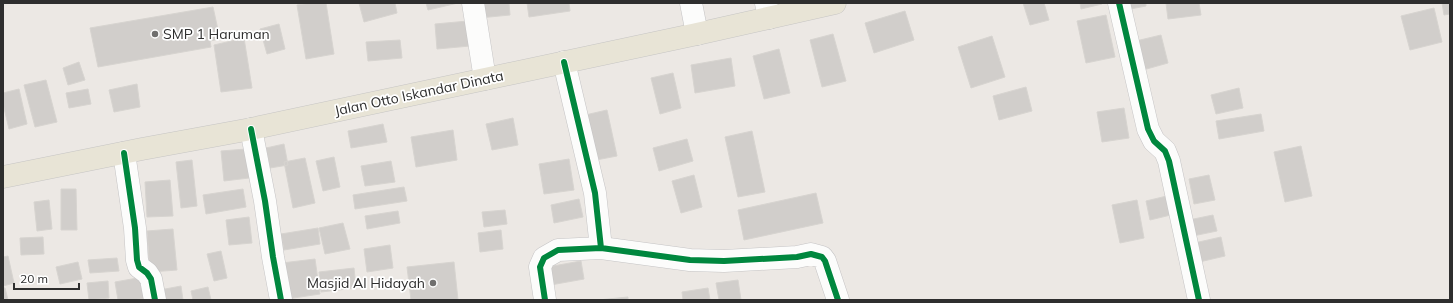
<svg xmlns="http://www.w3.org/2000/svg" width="1453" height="303" viewBox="0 0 1453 303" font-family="Mulish,sans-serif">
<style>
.building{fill:#d1cecb;stroke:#d7d4d0}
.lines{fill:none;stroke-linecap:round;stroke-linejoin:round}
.street-casing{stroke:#c5c4c5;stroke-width:23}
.primary-casing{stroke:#c6c5c4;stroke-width:23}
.street{stroke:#fcfcfb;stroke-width:22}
.primary{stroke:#e8e4d6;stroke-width:22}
.cycleway-casing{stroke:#fff;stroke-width:8}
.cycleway{stroke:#00873e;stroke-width:6}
.poi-dot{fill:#706f6e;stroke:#fff;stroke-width:1.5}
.labels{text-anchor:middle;stroke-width:3.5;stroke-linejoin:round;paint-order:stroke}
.poi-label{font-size:14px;fill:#2e2e2e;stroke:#fff;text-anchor:start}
.street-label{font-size:14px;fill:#2e2e2e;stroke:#fff}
</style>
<rect width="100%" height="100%" fill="#ece8e4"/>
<!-- building -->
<path class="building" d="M310 3H326L334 54 306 59 297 5Z
M359 3H395L397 13 364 22Z
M426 3H458L428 10Z
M478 3H509L510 15 479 18Z
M527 3H569L570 11 529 17Z
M1023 3H1044L1049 20 1030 25Z
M1080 3H1102V4L1081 9Z
M1123 3H1146V6L1125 10Z
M1166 3H1199L1201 15 1168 19Z
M1442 3H1450V14L1444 15Z
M213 7 220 39 210 41 211 47 98 67 90 28Z
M1434 8 1442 42 1410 50 1401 16Z
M905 11 914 40 874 53 865 23Z
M1106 15 1115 57 1086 63 1077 21Z
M468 21 470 46 437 49 435 24Z
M279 24 285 49 267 54 260 29Z
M833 34 846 81 822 87 810 40Z
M1161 35 1168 63 1143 70 1136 41Z
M992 36 1005 77 971 88 958 47Z
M244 38 252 88 221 92 214 45Z
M400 40 402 58 368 61 366 42Z
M779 49 790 93 764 99 753 56Z
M731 58 735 86 695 93 691 65Z
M79 62 85 80 68 85 63 68Z
M673 73 681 108 660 114 651 78Z
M46 80 57 122 35 127 24 85Z
M137 84 140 107 114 112 109 90Z
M1026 87 1032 111 999 120 993 96Z
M1239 88 1243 108 1216 114 1211 95Z
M19 89 27 124 9 129 3 104V93Z
M88 89 91 104 69 108 66 93Z
M1124 108 1129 138 1102 142 1097 112Z
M607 110 617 156 591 161 581 116Z
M1261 114 1264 131 1219 139 1216 121Z
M513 118 518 145 492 150 486 124Z
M383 124 387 142 351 148 348 131Z
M453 130 457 160 416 167 411 137Z
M752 131 765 192 738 197 725 137Z
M687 139 693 161 659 171 653 148Z
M284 144 288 165 270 168 266 148Z
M1301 146 1312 196 1285 202 1274 152Z
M246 149 249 178 224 181 221 151Z
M334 157 340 187 323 191 316 161Z
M305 158 315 203 293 208 284 162Z
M569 159 574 190 544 194 539 164Z
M192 160 197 206 181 208 176 162Z
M391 161 395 182 365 186 361 166Z
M694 175 702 207 681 213 672 181Z
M1209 175 1215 200 1194 204 1189 179Z
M170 180 173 216 147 217 145 182Z
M404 187 407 201 355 209 353 195Z
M61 189H76L77 230H61Z
M243 189 246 207 206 214 203 195Z
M816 193 823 223 744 240 738 210Z
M1175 194 1179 213 1150 220 1146 201Z
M579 199 583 217 554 223 551 205Z
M49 200 52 229 37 231 34 202Z
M1137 200 1144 238 1120 243 1112 205Z
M505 210 507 224 484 227 482 212Z
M398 211 400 223 367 229 365 216Z
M1213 215 1217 231 1188 237 1184 221Z
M249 217 252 243 229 245 226 220Z
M343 223 350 249 325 254 319 228Z
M318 228 320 244 284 250 281 234Z
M173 229 177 270 150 272 147 231Z
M501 230 503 249 480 252 478 233Z
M43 237 44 254 21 255 20 238Z
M1221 237 1225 256 1195 263 1190 244Z
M390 245 393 268 367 272 364 249Z
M221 251 227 278 214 281 207 254Z
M8 256 14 283 3 286V257Z
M117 258 119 271 90 273 88 260Z
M315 259 320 294 287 299 282 263Z
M581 261 584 279 545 286 542 268Z
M78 262 82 279 60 284 56 267Z
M454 262 458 300H411L407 267Z
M354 268 356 288 321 292 319 272Z
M143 277 147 298 132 300H118L115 282Z
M738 280 741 300H719L716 283Z
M108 281 109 298 89 300 87 283Z
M181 286 183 300H162L160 290Z
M208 287 211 300H193L191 291Z
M3 288H5L8 300H3Z
M708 288 710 300H683L682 292Z
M628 297V300H598Z"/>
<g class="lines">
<defs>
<path id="street" d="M473 3 485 79
M691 3 697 34
M766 3 769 18
M1119 3 1148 129 1154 141 1165 151 1169 161 1199 300
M564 62 595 193 601 248
M251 129 265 201 273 257 281 300
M124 153 135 228 137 260 139 267 147 273 151 279 155 300
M545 300 540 267 544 258 558 250 601 248 690 260 724 261 797 257 811 254 822 257 825 261 838 300"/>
<path id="primary" d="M3 177 142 149 251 129 697 34 835 3"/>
</defs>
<!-- street casing -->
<use href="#street" class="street-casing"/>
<!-- primary casing -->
<use href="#primary" class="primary-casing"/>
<!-- street -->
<use href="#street" class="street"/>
<!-- primary -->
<use href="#primary" class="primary"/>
<defs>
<path id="cycleway" d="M1119 3 1148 129 1154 141 1165 151 1169 161 1199 300
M564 62 595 193 601 248
M251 129 265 201 273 257 281 300
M124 153 135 228 137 260 139 267 147 273 151 279 155 300
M545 300 540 267 544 258 558 250 601 248 690 260 724 261 797 257 811 254 822 257 825 261 838 300"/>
</defs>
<!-- cycleway casing -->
<use href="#cycleway" class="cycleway-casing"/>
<!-- cycleway -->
<use href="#cycleway" class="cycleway"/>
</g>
<!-- markers -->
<g class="poi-dot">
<circle cx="155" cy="34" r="4"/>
<circle cx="433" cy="283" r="4"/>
</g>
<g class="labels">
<!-- poi labels -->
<g class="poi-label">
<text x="163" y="39">SMP 1 Haruman</text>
<text x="425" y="288" text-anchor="end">Masjid Al Hidayah</text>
</g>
<!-- street labels -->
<g class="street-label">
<text transform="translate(419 93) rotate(-12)" y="5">Jalan Otto Iskandar Dinata</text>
</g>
</g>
<!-- border -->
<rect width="1453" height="303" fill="none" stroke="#2e2e2e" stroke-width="8"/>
<!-- scale -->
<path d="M14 283v6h65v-6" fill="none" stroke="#2e2e2e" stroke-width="2"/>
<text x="20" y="283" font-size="12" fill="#2e2e2e" stroke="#ffffff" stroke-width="3" paint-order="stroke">20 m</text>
</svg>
